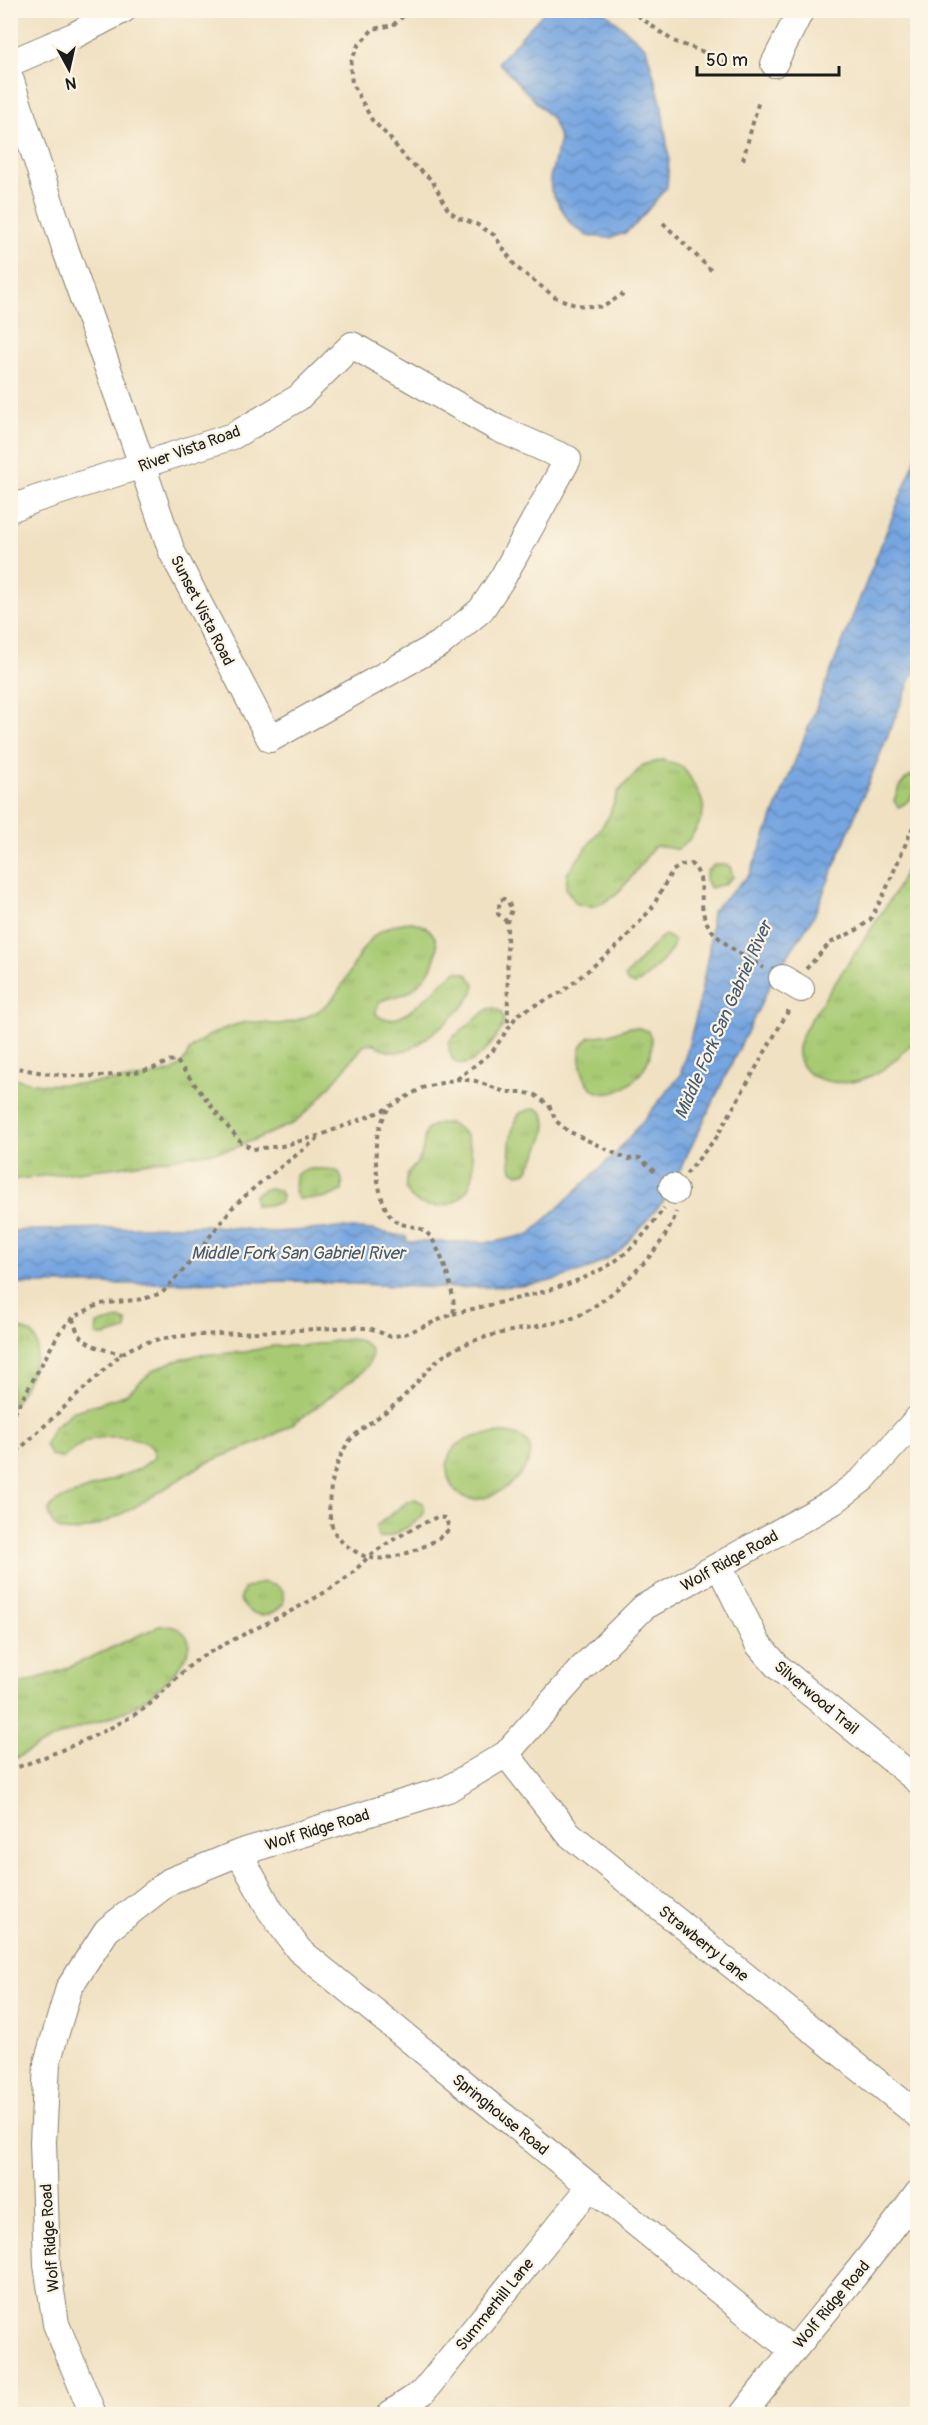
<svg xmlns="http://www.w3.org/2000/svg" width="928" height="2425" viewBox="0 0 928 2425" font-family="Pangolin,sans-serif">
<style>
.grass{fill:url(#grass-tufts);stroke:#627348;stroke-width:1.5}
.water{fill:url(#water-waves);stroke:#49607e;stroke-width:1.5}
.lines{fill:none;stroke-linecap:round;stroke-linejoin:round}
.minor-casing{stroke:#867e6f;stroke-width:28}
.path{stroke:#867e6f;stroke-width:4;stroke-dasharray:4.5 4.5;stroke-linecap:butt}
.minor{stroke:#fff;stroke-width:26}
.labels{text-anchor:middle;stroke-width:4.5;stroke-linejoin:round;paint-order:stroke}
.street-label{font-size:16px;fill:#1c1c1c;stroke:#fcf5e5}
.water-label{font-size:18px;font-style:italic;fill:#445a74;stroke:#fcf5e5}
</style>
<defs>
<pattern id="grass-tufts" width="24" height="20" patternUnits="userSpaceOnUse" patternTransform="scale(1.5)"><rect width="24" height="20" fill="#a8ca73"/><path d="M3 7l-1-3M5 7V3M7 7l1-3M15 17l-1-3M17 17v-4M19 17l1-3" fill="none" stroke="#90ad63"/></pattern>
<pattern id="water-waves" width="16" height="10" patternUnits="userSpaceOnUse" patternTransform="scale(1.5)"><rect width="16" height="10" fill="#76a5e0"/><path d="M0 5q4-4 8 0t8 0" fill="none" stroke="#6086b5"/></pattern>
</defs>
<rect width="100%" height="100%" fill="#fcf5e5"/>
<filter id="ink" filterUnits="userSpaceOnUse"><feTurbulence type="fractalNoise" baseFrequency=".0167" numOctaves="2"/><feDisplacementMap in="SourceGraphic" scale="12" xChannelSelector="R" yChannelSelector="G"/><feConvolveMatrix kernelMatrix="1 2 1 2 8 2 1 2 1" color-interpolation-filters="sRGB"/></filter>
<filter id="wash" filterUnits="userSpaceOnUse"><feTurbulence type="fractalNoise" baseFrequency=".008" numOctaves="4" result="noise"/><feDisplacementMap in="SourceGraphic" scale="24" xChannelSelector="R" yChannelSelector="G"/><feGaussianBlur stdDeviation="1.35" result="paint"/><feColorMatrix in="noise" values="0 0 0 0 0 0 0 0 0 0 0 0 0 0 0 0 0 1.4 0 .05"/><feComposite in="paint" operator="in"/></filter>
<g filter="url(#wash)">
<rect width="100%" height="100%" fill="#f0e1c2"/>
<!-- grass -->
<path class="grass" d="M663 760 683 767C688 774 702 796 703 805 705 819 690 842 678 849 670 850 662 844 654 847 637 867 610 920 576 903L566 889 567 874 608 818 618 792 643 765Z
M912 775 917 777C918 789 910 803 898 807L894 801C897 791 903 779 912 775Z
M917 846V1038C902 1054 887 1070 866 1078 843 1088 795 1083 798 1048 799 1039 805 1030 809 1022L894 894Z
M723 864 730 866 733 877 725 884 710 888 705 880 707 871 714 865Z
M412 922C456 931 433 978 407 993 398 997 388 997 379 1002L376 1012 377 1015C401 1035 438 981 457 971L467 974 475 984C473 1006 434 1032 417 1045 408 1051 394 1055 383 1049 376 1046 374 1042 365 1044L317 1102 294 1123 232 1149 118 1167 11 1180V1077C20 1080 31 1083 42 1084 65 1086 159 1080 177 1068 184 1064 186 1056 190 1050 201 1037 222 1029 238 1024 250 1020 262 1023 274 1024 290 1024 313 1016 325 1006 360 975 354 926 412 922Z
M666 935 674 941C674 953 646 979 635 985L627 982 625 977 660 938Z
M495 1008 501 1012 504 1021C502 1035 467 1080 452 1058 449 1052 448 1046 450 1040L488 1009Z
M629 1027 639 1028 648 1031C668 1067 595 1130 581 1066 578 1054 580 1044 590 1037L610 1034Z
M535 1108C559 1116 537 1154 529 1168L526 1172 518 1174 512 1170C507 1154 510 1128 520 1113Z
M449 1123C465 1130 469 1138 472 1155 484 1221 399 1217 406 1179 407 1171 415 1167 419 1160 430 1141 414 1124 449 1123Z
M312 1169H328L339 1172 342 1180V1191L326 1198 298 1199 295 1191 296 1175 302 1171Z
M266 1189 279 1190 282 1195 281 1202 271 1205 255 1206 254 1195Z
M121 1319 127 1322 126 1330 105 1336 96 1335 97 1324Z
M11 1327C19 1329 27 1329 33 1335 47 1351 21 1394 11 1408Z
M350 1339C362 1340 376 1346 370 1361 365 1373 349 1381 340 1389 316 1407 292 1427 264 1440 243 1450 218 1456 197 1468 178 1478 51 1574 49 1509L57 1501 139 1469 155 1457C154 1434 107 1434 90 1440 80 1443 72 1452 62 1458L51 1456 45 1445 53 1428 72 1412 125 1395 154 1370 171 1362 198 1355 246 1352 272 1346H302Z
M505 1433C568 1441 498 1512 464 1497 446 1490 441 1460 456 1446 468 1436 490 1433 505 1433Z
M415 1499 423 1503C424 1507 425 1509 424 1513 420 1522 388 1540 378 1537L376 1526 407 1502Z
M261 1582 277 1586 283 1591V1604C271 1620 249 1618 240 1600L244 1589Z
M159 1626C168 1625 177 1626 184 1633 205 1655 150 1698 132 1708 112 1718 89 1724 68 1732 48 1740 29 1751 11 1761V1687L63 1670Z"/>
<!-- water -->
<path class="water" d="M546 10 604 11 646 48 661 102 669 158 667 187 636 224 625 233 610 238 587 236 570 223 551 191 550 178 560 140 552 119 498 62Z
M917 455V664L814 916 775 975 666 1198 620 1251 589 1269 547 1282 520 1286 441 1288 294 1281 119 1284H11L10 1231 205 1225 273 1232 342 1228 371 1230 406 1237 407 1242H494L530 1234 617 1152 680 1076 696 1017 709 951 712 911 750 874Z"/>
</g>
<g filter="url(#ink)">
<g class="lines">
<defs>
<path id="minor" d="M10 63 73 36 123 10
M774 64 801 10
M10 78 66 251 132 436 172 552 270 739 440 644 481 610 503 577 568 459 497 428 352 345 298 398 233 436 36 499 10 509
M782 978 801 989
M672 1187 675 1191
M719 1566 758 1644 778 1667 918 1781
M506 1754 569 1834 918 2115
M239 1853 270 1910 299 1950 792 2350
M93 2414 56 2324 47 2265 43 2142 47 2063 69 1988 107 1930 170 1881 239 1853 448 1789 506 1754 582 1668 644 1607 833 1502 863 1479 918 1418
M390 2414 423 2392 591 2186
M743 2414C800 2339 863 2270 918 2193"/>
</defs>
<!-- minor casing -->
<use href="#minor" class="minor-casing"/>
<!-- path -->
<path class="path" d="M410 10 393 25 373 29 357 47 350 65 352 83 372 120 389 137 406 159 432 180 448 210 459 218 476 224 494 235 516 267 555 297 575 305 603 307 623 294
M630 10 673 41 704 52 713 60 729 62
M743 160 759 100
M663 223 714 273
M507 922 498 914 500 900 504 899 508 902 512 910 507 922 508 1027
M806 969 830 943 857 930 870 920 885 892 918 815
M10 1066C56 1078 103 1080 150 1069 159 1067 166 1061 176 1060L226 1125 241 1142 253 1149 282 1146 321 1135 382 1111 422 1088 457 1079 476 1081 505 1092H522L535 1095 549 1105 556 1121 568 1131 627 1159 640 1158 657 1174
M457 1079 492 1052 518 1014 562 992 621 943 652 908 672 871 682 865 691 864C708 878 697 902 706 921 715 941 746 957 764 968
M686 1174 716 1138 790 1008
M453 1314C504 1300 576 1290 618 1259 637 1245 651 1226 664 1208
M73 1318C78 1345 98 1348 122 1354
M10 1421 59 1333 73 1317 100 1304 143 1299 162 1293 187 1266 232 1208 256 1186 321 1136
M10 1458 119 1356C137 1342 158 1339 181 1336L355 1327 372 1329 391 1337 405 1334 453 1314C458 1299 439 1243 427 1233 418 1224 403 1228 394 1220 378 1207 373 1156 377 1137 379 1126 384 1116 389 1107
M10 1770C54 1754 99 1736 139 1712 162 1697 177 1673 200 1658 247 1630 299 1611 344 1580 354 1573 361 1563 371 1555 390 1540 415 1527 437 1517L446 1518 449 1529C435 1546 387 1564 366 1557 356 1552 344 1546 337 1536 320 1513 334 1457 352 1438 367 1423 387 1413 402 1398 423 1378 432 1359 459 1347 484 1335 511 1331 538 1326 553 1323 569 1321 582 1314 614 1296 667 1247 676 1212"/>
<!-- minor -->
<use href="#minor" class="minor"/>
</g>
</g>
<g class="labels">
<!-- street labels -->
<g class="street-label">
<text transform="translate(189 448) rotate(-20)" y="6">River Vista Road</text>
<text transform="translate(203 610) rotate(63)" y="6">Sunset Vista Road</text>
<text transform="translate(729 1560) rotate(-29)" y="6">Wolf Ridge Road</text>
<text transform="translate(817 1697) rotate(40)" y="6">Silverwood Trail</text>
<text transform="translate(317 1829) rotate(-17)" y="6">Wolf Ridge Road</text>
<text transform="translate(704 1943) rotate(39)" y="6">Strawberry Lane</text>
<text transform="translate(501 2114) rotate(39)" y="6">Springhouse Road</text>
<text transform="translate(49 2238) rotate(-94)" y="6">Wolf Ridge Road</text>
<text transform="translate(494 2304) rotate(-51)" y="6">Summerhill Lane</text>
<text transform="translate(831 2304) rotate(-50)" y="6">Wolf Ridge Road</text>
</g>
<!-- water labels -->
<g class="water-label">
<text transform="translate(723 1020) rotate(-66)" y="6">Middle Fork San Gabriel River</text>
<text x="298" y="1259">Middle Fork San Gabriel River</text>
</g>
</g>
<!-- margin -->
<rect width="928" height="2425" fill="none" stroke="#fcf5e5" stroke-width="36"/>
<!-- north arrow -->
<g transform="translate(69 69) rotate(172)" stroke="#fcf5e5" stroke-width="4.5" paint-order="stroke">
<path d="M0-4.5L10 22L0 15L-10 22Z" fill="#1c1c1c"/>
<text y="-9" font-size="16" font-weight="bold" text-anchor="middle" fill="#1c1c1c">N</text>
</g>
<!-- scale -->
<path d="M697 66v9h142v-9" fill="none" stroke="#1c1c1c" stroke-width="3"/>
<text x="706" y="66" font-size="18" fill="#1c1c1c" stroke="#fcf5e5" stroke-width="4.5" paint-order="stroke">50 m</text>
</svg>
